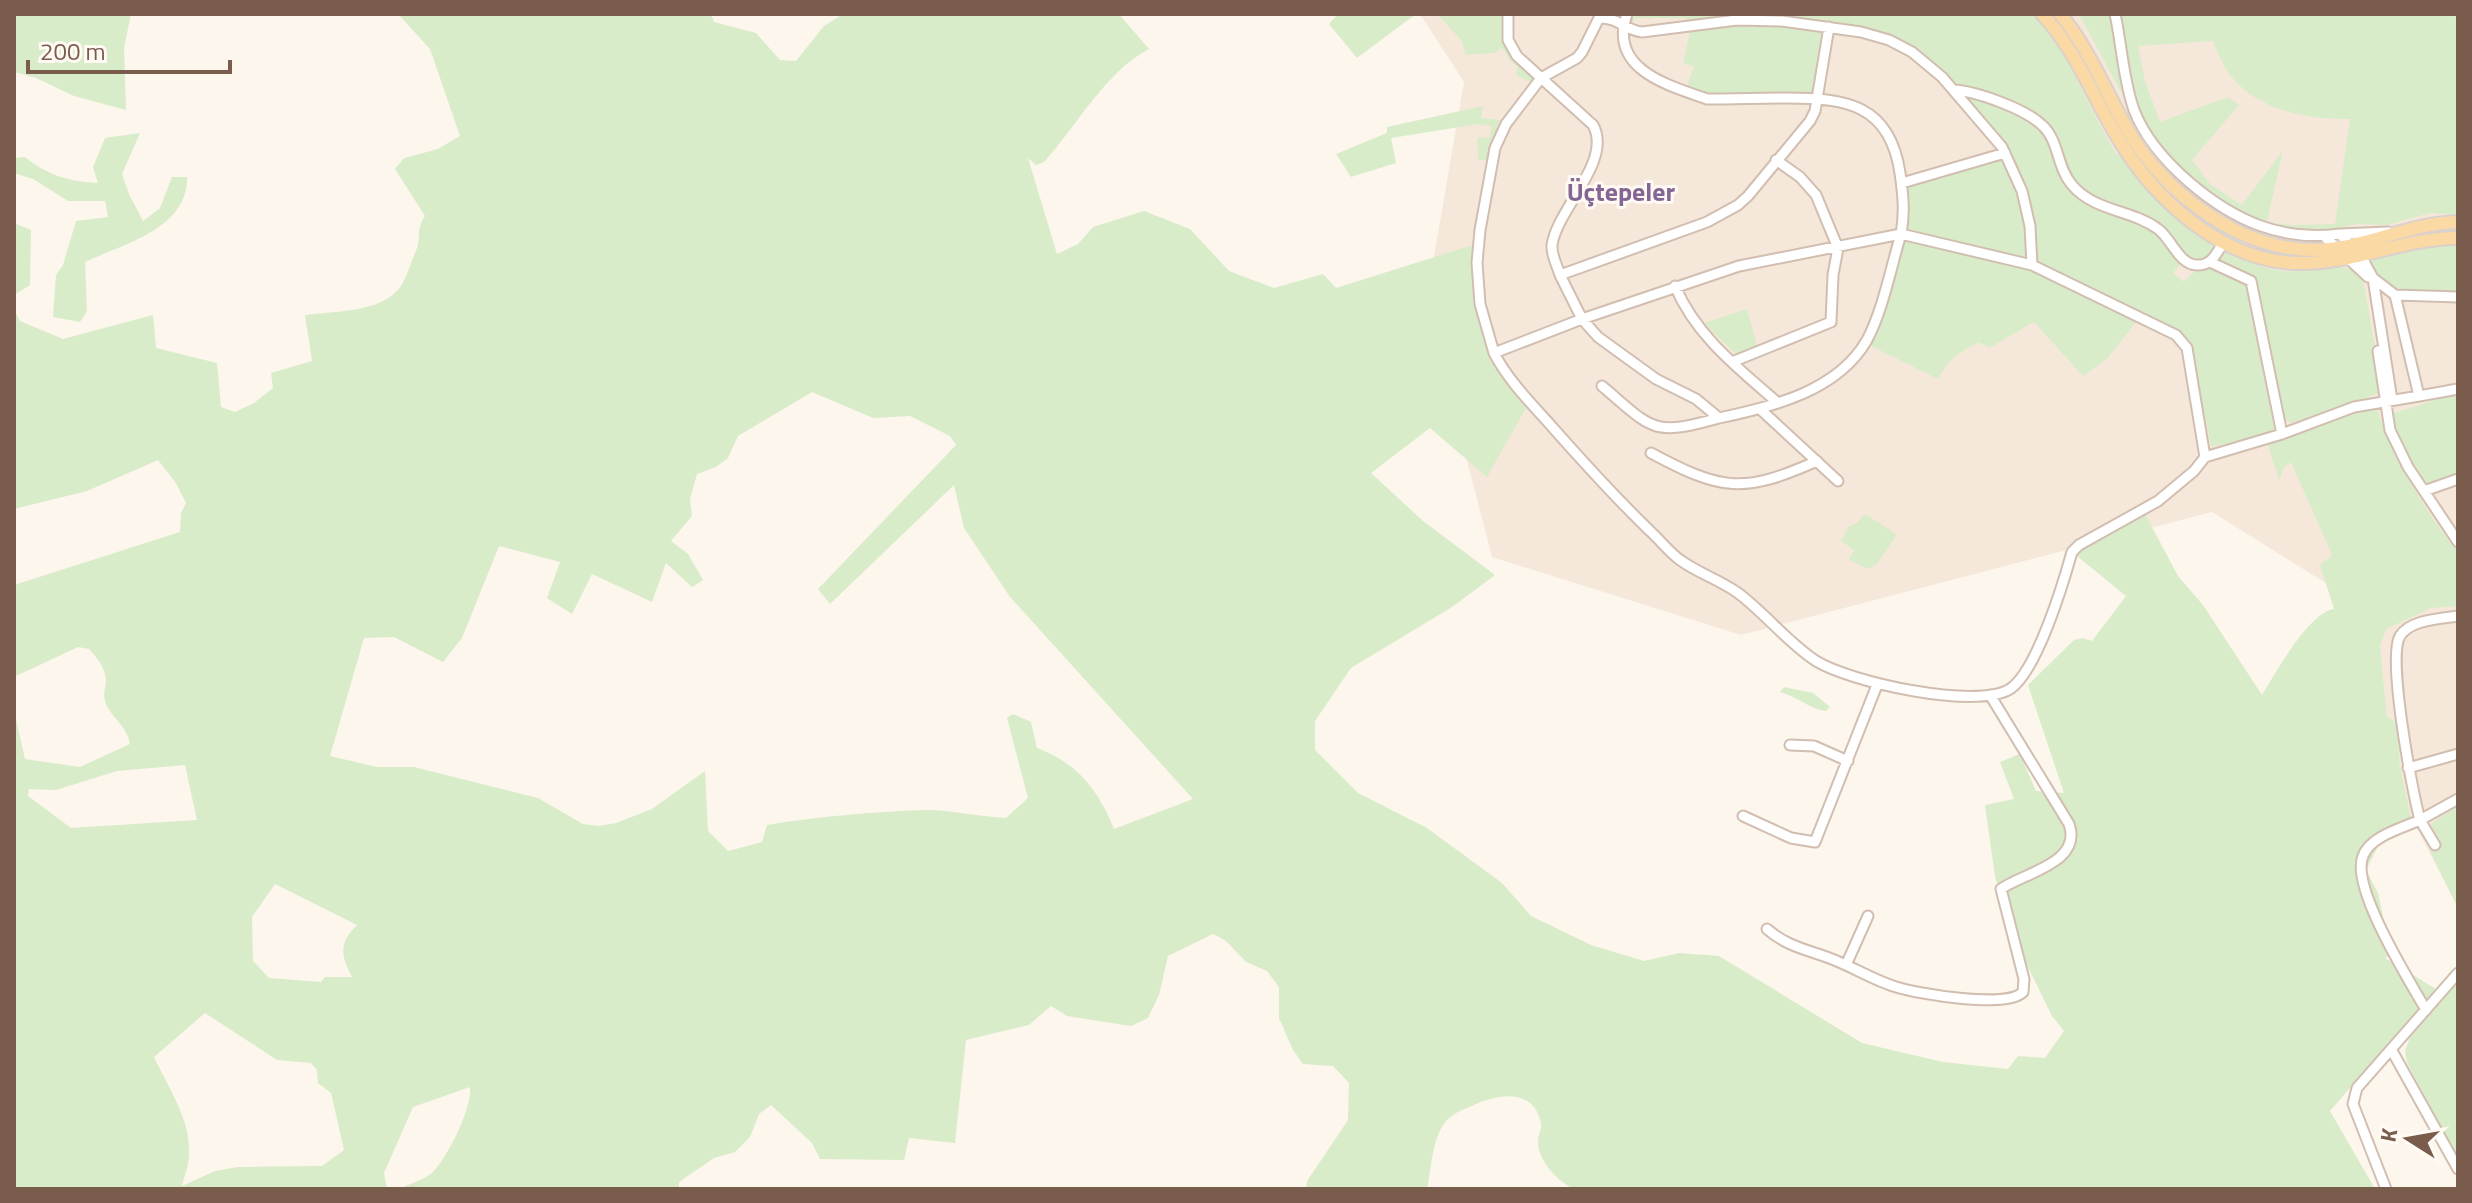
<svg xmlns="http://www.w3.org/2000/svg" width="2472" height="1203" viewBox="0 0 2472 1203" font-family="'Titillium Web',sans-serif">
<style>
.residential{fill:#f5e8da}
.green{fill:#d8ecc9;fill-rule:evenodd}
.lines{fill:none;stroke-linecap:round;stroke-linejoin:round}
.minor-casing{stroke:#d1beb0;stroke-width:13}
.major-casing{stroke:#dad1cd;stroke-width:16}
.minor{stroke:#fff;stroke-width:9}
.major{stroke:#fbd9a5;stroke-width:12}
.labels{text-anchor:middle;stroke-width:6;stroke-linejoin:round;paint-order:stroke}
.neighbourhood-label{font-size:26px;font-weight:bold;fill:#846695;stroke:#fffaf3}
</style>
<rect width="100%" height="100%" fill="#fdf6ec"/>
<!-- residential -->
<path class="residential" d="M1420 14H2458V908L2411 817 2400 766 2397 723 2387 716 2380 646 2366 608 2212 512 1741 635 1492 557 1426 303 1464 82Z"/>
<!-- green -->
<path class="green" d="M14 14H131L124 48 126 110 74 96 36 78 14 72Z
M398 14H711L714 22 756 33 780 60 796 61 824 26 843 14H1119L1149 49C1106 71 1076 127 1044 162L1036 165 1028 158 1057 254 1078 244 1093 227 1144 211 1190 229 1229 271 1274 288 1323 274 1336 288 1479 243 1477 263 1488 338 1530 401 1487 477 1430 428 1371 473 1423 521 1495 575 1452 607 1351 668 1315 721V750L1358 793 1427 828 1502 883 1531 916 1591 945 1644 961 1679 953 1719 956 1862 1043 1943 1062 2008 1069 2018 1056 2045 1058 2064 1031 2052 1016 2022 955 2004 910 1995 876 1985 805 2014 799 2000 762 2020 754 2036 791 2064 793 2028 685 2074 640 2082 638 2092 641 2126 596 2072 552 2143 510 2178 576 2203 605 2262 695C2275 674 2309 612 2334 609L2320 565 2332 555 2291 462 2284 467 2279 481 2268 445 2357 410 2374 409 2378 412C2396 458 2425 515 2458 551V606L2431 608 2386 629 2380 646 2387 716 2397 723 2400 766 2411 817 2387 829 2366 870 2378 893 2391 955 2385 958 2436 989 2330 1111 2375 1189H1574C1557 1181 1538 1161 1538 1141 1538 1135 1542 1129 1541 1123 1534 1089 1500 1093 1476 1104 1468 1108 1460 1110 1453 1115 1432 1128 1432 1167 1427 1189H1306L1307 1181 1348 1120 1349 1083 1333 1066 1303 1064 1293 1050 1279 1018V987L1267 971 1246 962 1226 941 1213 934 1168 956 1159 995 1148 1018 1131 1026 1067 1016 1051 1006 1029 1025 966 1040 955 1143 909 1138 904 1160 820 1159 812 1143 771 1105 759 1114 750 1137 735 1152 714 1158 679 1182V1189H399C409 1184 425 1180 433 1172 448 1156 472 1109 470 1087L413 1107 384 1173 387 1189H14V711L25 759 80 767 130 744C126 723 111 719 105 701 103 694 105 689 106 682 106 668 98 659 89 649L78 647 14 677V585L180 532 181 513 186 503 176 483 158 460 87 491 14 509V309L20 321 63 339 153 315 156 348 217 363 221 407 235 412 254 403 273 388 271 373 312 361 305 315C334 311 383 313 401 286 407 276 411 262 416 251 422 236 415 231 425 216L395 169 404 158 438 149 460 136 430 49ZM812 392 873 418 910 416 950 436 956 445 818 589 830 604 954 485 964 528 1010 597 1193 799 1114 829C1098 789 1077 763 1037 748L1031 722 1013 714 1007 718 1028 798 1006 818C980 817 952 810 926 810 873 812 820 816 767 825L762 842 728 851 708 831 705 771 652 809 616 823 599 826 583 824 538 798 414 767H377L330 756 364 638 394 637 443 662 462 638 499 546 560 562 547 598 572 614 592 574 652 602 666 563 692 587 703 580 688 554 671 541 692 516 690 499 697 474 716 467 728 458 738 436ZM185 765 197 820 71 828 28 796 29 789 56 790 117 771ZM275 884 357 925C339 943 340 954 352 977H325L321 982 269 978 253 961 252 917ZM205 1013 277 1060 311 1063 317 1070 318 1083 331 1093 344 1150 322 1166 238 1167 215 1171 182 1186C184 1176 189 1165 189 1154 191 1120 168 1087 154 1057Z
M1338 14H1416L1357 58 1329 24Z
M1437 14 1489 16 1503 14C1501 47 1512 56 1535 77L1531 82 1516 75 1518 67 1511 62 1502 48 1494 53 1466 55 1461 40Z
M1634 14H2032C2071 54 2088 108 2117 155H2120L2138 181 2214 247 2203 260 2186 257 2173 273 2184 282C2209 254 2216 273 2245 283L2275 432 2211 447 2191 345 2180 332 2144 312 2108 358 2083 376 2034 322 1989 348 1979 342C1958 353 1950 358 1938 379L1865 343 1901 234 1902 183 2005 153 1953 90 1901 45 1829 27 1819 94 1708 93 1687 86 1694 67 1683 63 1691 26 1697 24 1684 18H1635L1633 24 1630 23Z
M2079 14H2110L2119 70 2128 105Z
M2120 14H2454L2458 20V215L2430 213 2387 225 2357 224 2332 230 2292 231 2257 222 2219 202 2158 145 2142 118 2132 88ZM2213 41C2219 56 2226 73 2238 84 2266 112 2313 120 2350 119L2335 224 2291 225 2267 222 2283 150 2242 205 2210 184 2192 160 2239 105 2228 97 2160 122 2145 81 2138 46Z
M1483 106 1481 118 1501 120 1498 124 1492 160H1478L1477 137 1490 138 1491 126 1478 124 1391 138 1396 163 1351 177 1336 154 1387 133V127Z
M140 133 122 174 129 194 143 221 160 208 172 177H187C188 229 123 244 85 262L87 311 80 322 53 317 56 275 63 265 76 221 108 217 105 201H68L33 179 14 173V158L25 157C46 175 71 182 98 183L93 167 105 138Z
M14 223 31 230 30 285 14 295Z
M2458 243V291C2430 290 2376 298 2371 261L2430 244Z
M2223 252C2242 259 2261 268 2282 271 2307 274 2340 260 2362 273L2382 387 2380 393 2291 423 2285 420 2257 283 2252 276 2219 260Z
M1747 309 1757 346 1737 355 1704 323Z
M2458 393V476L2426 485C2412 474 2392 432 2391 414Z
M1865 514 1895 533 1896 536 1877 564 1868 569 1849 560 1854 550 1841 541 1849 526 1857 523Z
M1784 687 1813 693 1830 707 1826 711C1809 709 1797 696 1780 692Z
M2458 805V908L2430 851 2440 844 2431 824Z
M2458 981V1159L2407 1063 2405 1051 2410 1037Z"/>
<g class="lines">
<defs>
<path id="minor" d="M1508 14V40L1517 56 1593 125C1613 161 1557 209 1552 245 1551 255 1557 265 1560 275
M2115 14C2122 46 2123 79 2134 110 2145 139 2166 162 2189 182 2233 220 2281 242 2340 234L2361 256 2373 278 2392 400
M1599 18C1617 17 1625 30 1642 32L1737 20 1782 21 1861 32 1889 40 1912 52 1942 77 2002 147 2022 191 2030 226 2032 265
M1829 27 1815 111 1810 121 1748 196 1738 205 1707 222 1560 275 1582 319 1494 353C1509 382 1533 405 1554 429 1585 464 1616 498 1650 531 1660 540 1669 552 1680 560 1698 573 1720 580 1738 593 1765 613 1788 643 1816 661 1850 682 1976 710 2010 689 2037 671 2063 584 2072 552L2079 545 2158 501 2194 471 2205 457 2282 434 2354 407 2419 396 2395 295 2458 297
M1953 90C1976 91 2026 109 2043 126 2059 141 2057 168 2072 185 2095 212 2131 209 2158 229 2171 238 2179 265 2197 265 2211 266 2217 253 2223 243
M1902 183 2005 153
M2340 234 2388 232
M2324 236 2368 277
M2210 262 2251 281 2282 434
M2373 278 2395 295
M1675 286C1696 336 1738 368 1778 403
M2378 351 2390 430 2408 467 2458 542
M1494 353 1480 304 1477 263 1480 230 1495 148 1506 124 1541 78 1577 58 1582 52 1601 14
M1732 362 1831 322 1833 275 1838 248 1816 195 1800 177 1776 160
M1602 386C1653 429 1651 437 1719 418L1696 399 1656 379 1598 337 1582 319 1739 266 1901 234C1905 213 1903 194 1900 173 1890 105 1847 98 1787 98 1761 98 1734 99 1707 99 1667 85 1608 69 1627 14
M2419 396 2458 389
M1760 409 1838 481
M1719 418C1772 407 1838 391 1867 340 1883 310 1891 267 1901 234L2032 265 2176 335 2187 348 2205 457
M1651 453C1722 491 1743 494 1817 461
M2424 491 2458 479
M2458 616C2441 619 2411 619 2400 636 2387 657 2412 791 2420 820L2458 799
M1790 745 1814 746 1848 761
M2408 768 2458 754
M1743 816 1791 838 1815 842 1877 685
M1767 929C1790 949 1812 950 1839 962 1858 970 1876 981 1896 987 1919 994 2007 1009 2023 992L2024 979 2001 889C2023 873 2083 863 2069 824L1990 695
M1846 965 1868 916
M2426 1010C2409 980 2350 887 2363 856 2370 836 2403 828 2420 820L2435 845
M2391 1049 2458 1169
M2386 1189 2353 1104 2357 1088 2458 973"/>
<path id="major" d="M2042 14C2076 50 2093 97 2118 138 2154 199 2222 261 2296 263 2351 265 2403 238 2458 238
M2060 14C2092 52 2108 99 2134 140 2173 199 2242 250 2315 250 2364 249 2409 223 2458 222"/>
</defs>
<!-- minor casing -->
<use href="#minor" class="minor-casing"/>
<!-- major casing -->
<use href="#major" class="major-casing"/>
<!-- minor -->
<use href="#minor" class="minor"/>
<!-- major -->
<use href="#major" class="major"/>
</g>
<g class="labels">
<!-- neighbourhood labels -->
<g class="neighbourhood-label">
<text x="1621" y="201">Üçtepeler</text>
</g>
</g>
<!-- border -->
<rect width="2472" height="1203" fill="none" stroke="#7a5c4d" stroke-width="32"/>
<!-- north arrow -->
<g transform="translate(2408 1139) rotate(281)" stroke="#fffaf3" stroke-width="6" paint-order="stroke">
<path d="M0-6L14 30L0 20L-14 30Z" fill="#7a5c4d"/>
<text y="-12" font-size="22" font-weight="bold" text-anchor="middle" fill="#7a5c4d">K</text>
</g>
<!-- scale -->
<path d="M28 60v12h202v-12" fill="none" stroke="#7a5c4d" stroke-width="4"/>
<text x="40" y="60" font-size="24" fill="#7a5c4d" stroke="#fffaf3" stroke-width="6" paint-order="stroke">200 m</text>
</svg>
